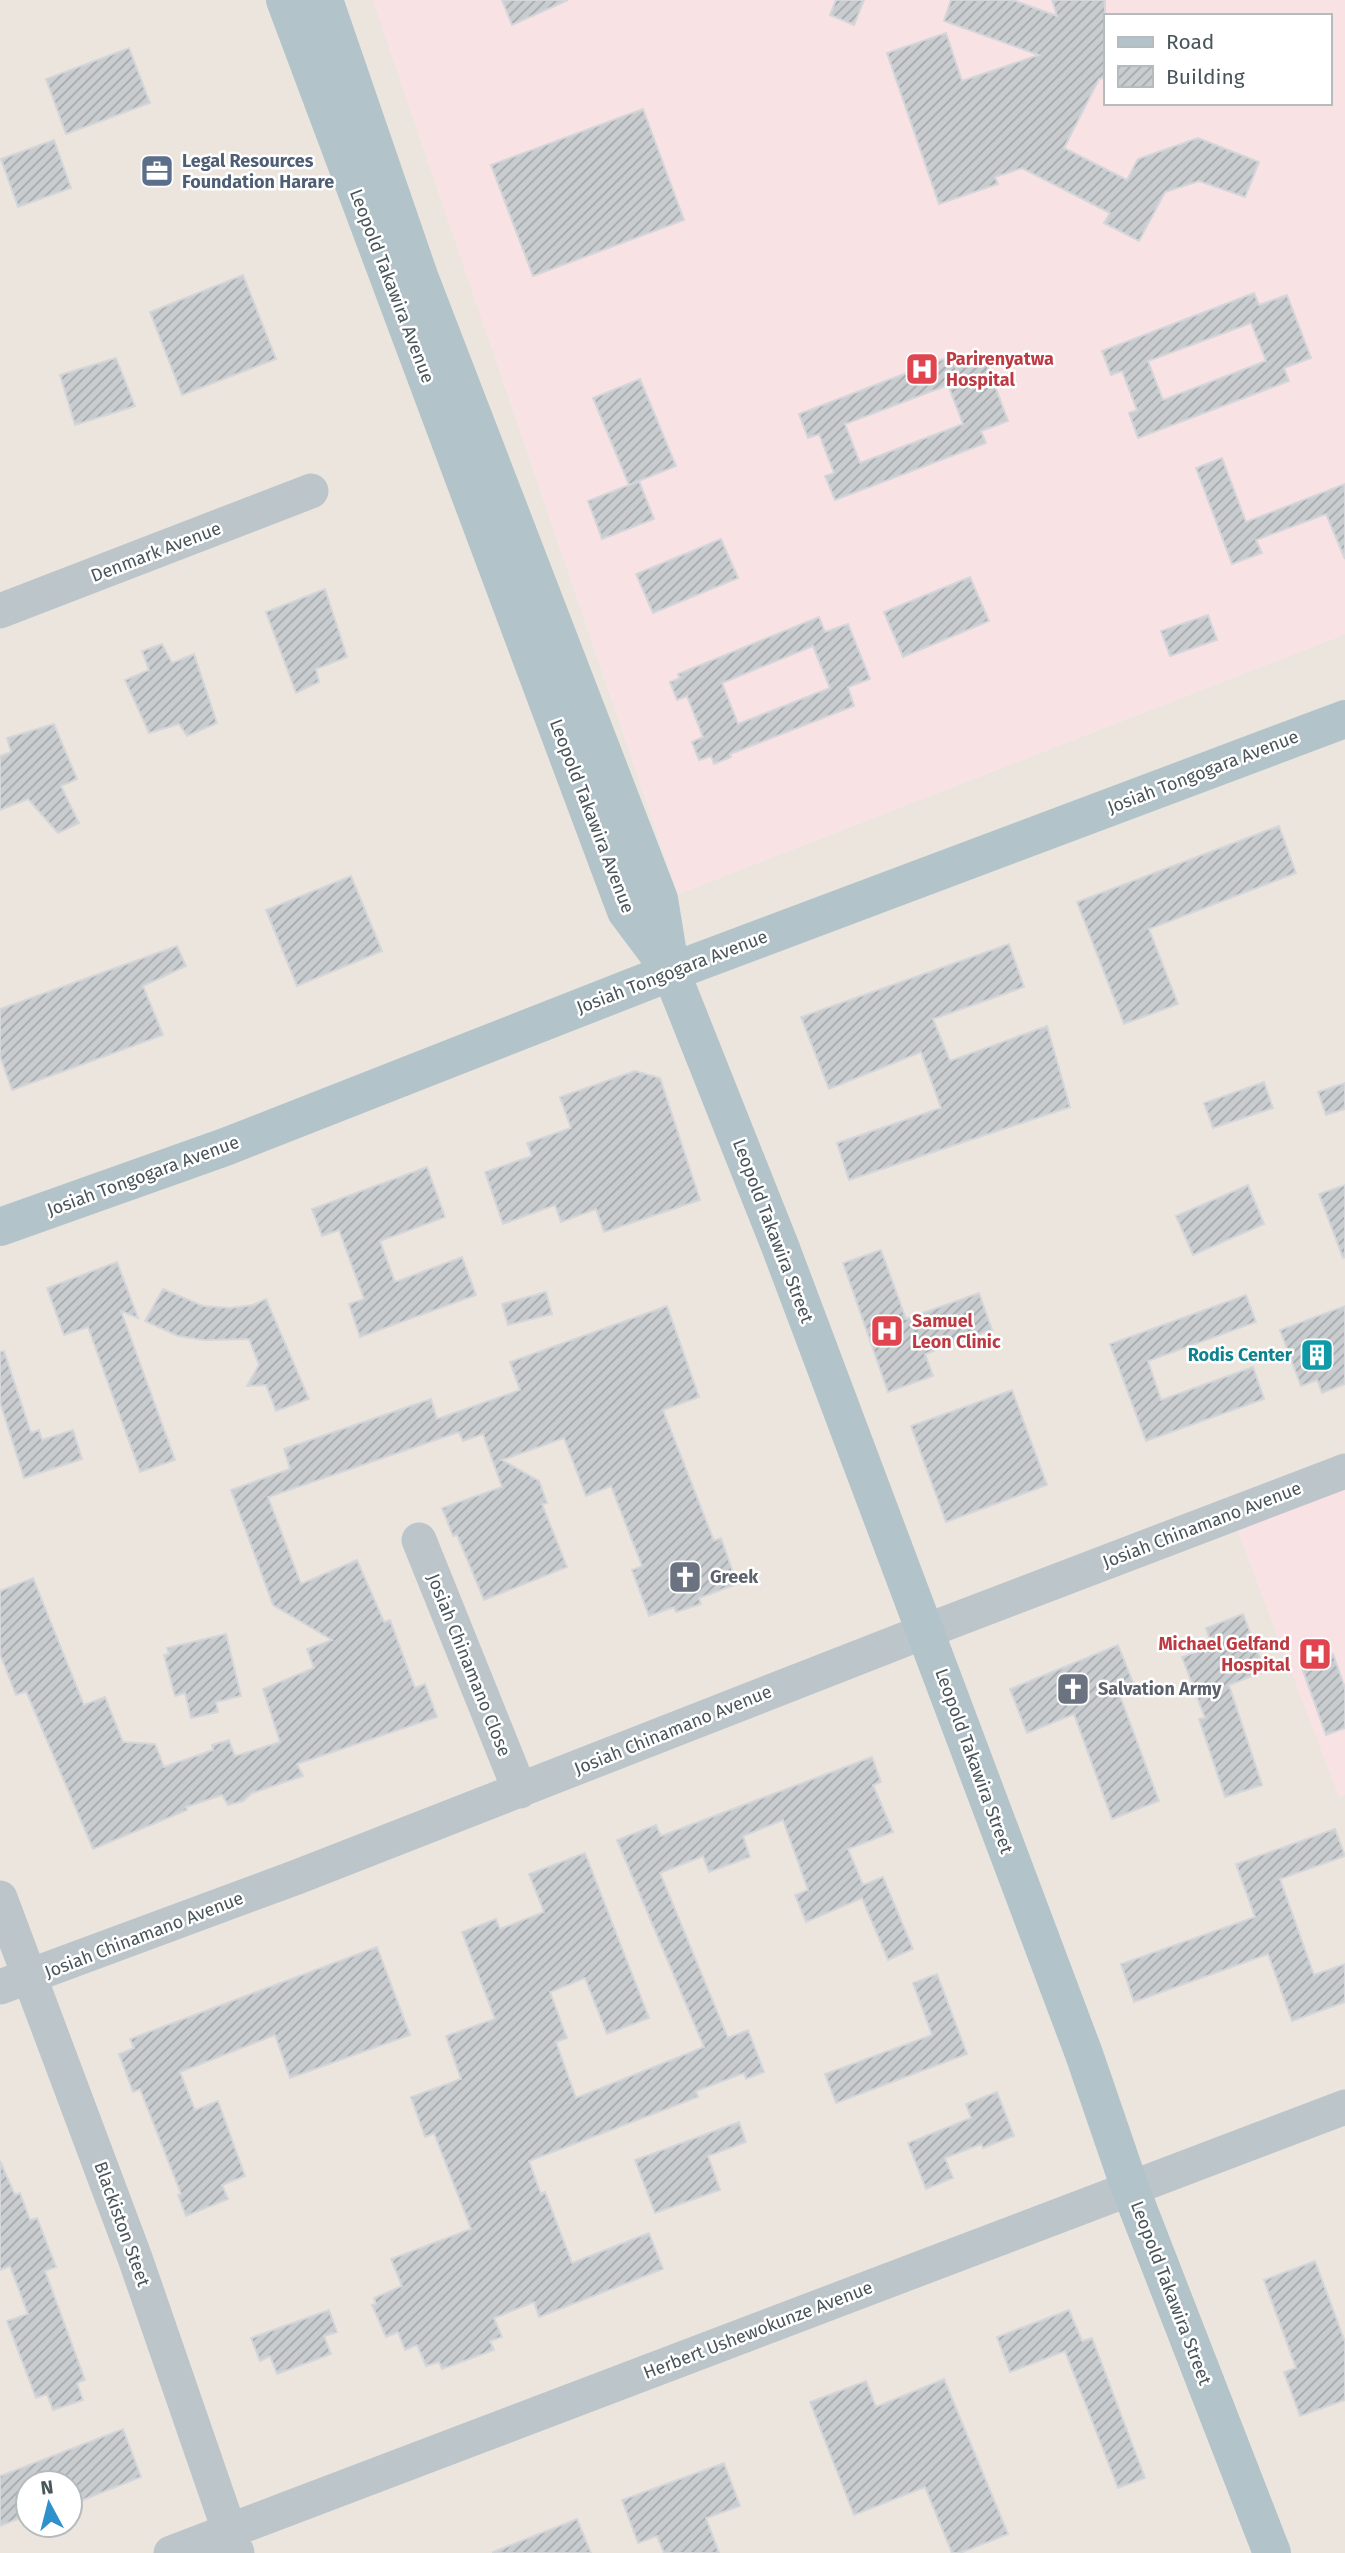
<svg xmlns="http://www.w3.org/2000/svg" width="1345" height="2553" viewBox="0 0 1345 2553" font-family="'Fira Sans',sans-serif">
<style>
.commercial{fill:#ece5de;fill-rule:evenodd}
.medical{fill:#f8e2e4;fill-rule:evenodd}
.building{fill:url(#building-hatch);stroke:#d4d6da;stroke-width:2;fill-rule:evenodd}
.lines{fill:none;stroke-linecap:round;stroke-linejoin:round}
.minor{stroke:#bcc6ca;stroke-width:35}
.major{stroke:#b2c3ca;stroke-width:38}
.labels{text-anchor:middle;stroke-width:5;stroke-linejoin:round;paint-order:stroke}
.service-label{font-size:18px;font-weight:bold;fill:#4e5e75;stroke:#fff;text-anchor:start}
.street-label{font-size:18px;fill:#49555a;stroke:#fff}
.health-label{font-size:18px;font-weight:bold;fill:#be3a42;stroke:#fff;text-anchor:start}
.culture-label{font-size:18px;font-weight:bold;fill:#0d838f;stroke:#fff;text-anchor:end}
.worship-label{font-size:18px;font-weight:bold;fill:#5b616d;stroke:#fff;text-anchor:start}
</style>
<defs>
<pattern id="building-hatch" width="6" height="6" patternUnits="userSpaceOnUse" patternTransform="scale(1.75)"><rect width="6" height="6" fill="#c9cdd0"/><path d="M-1 1l2-2M0 6l6-6M5 7l2-2" fill="none" stroke="#a5a9ac"/></pattern>
</defs>
<rect width="100%" height="100%" fill="#f1efef"/>
<!-- commercial -->
<path class="commercial" d="M0 0H373L678 894 1345 634V2553H0ZM28 2483H70V2525H28Z"/>
<!-- medical -->
<path class="medical" d="M373 0H1345V634L678 894ZM1105 16H1329V103H1105Z
M1345 1471V1794L1339 1797 1231 1514Z"/>
<!-- building -->
<path class="building" d="M502 0H568L512 25Z
M836 0H864L854 25 830 15Z
M951 0H1013L1057 16 1052 0H1105V77L1099 79 1064 148 1127 180 1138 159 1198 138 1259 162 1245 197 1199 181 1165 192 1139 241 1104 223 1110 213 1022 168 995 177 998 184 939 204 887 53 946 33 962 81 1039 55 944 21Z
M129 48 150 103 66 134 46 79Z
M643 109 684 220 533 276 491 165Z
M54 140 71 188 18 207 1 159Z
M243 275 276 359 182 395 150 312Z
M1254 293 1259 305 1287 295 1311 358 1284 368 1289 381 1138 438 1129 413 1137 410 1122 371 1111 375 1102 351ZM1251 323 1266 361 1163 400 1148 361Z
M951 356 956 368 984 357 1008 421 981 431 986 443 835 500 825 476 834 473 819 434 808 438 799 414ZM948 385 963 424 860 463 845 424Z
M116 358 135 406 75 425 60 375Z
M640 379 676 466 629 485 593 398Z
M1222 458 1246 522 1345 484V559L1326 514 1256 540 1262 553 1232 564 1196 468Z
M639 481 654 519 602 539 588 501Z
M721 539 738 578 653 613 636 574Z
M970 577 989 621 903 657 884 612Z
M325 589 347 657 316 669 319 682 296 693 266 612Z
M1208 615 1217 640 1170 656 1161 631Z
M819 617 825 632 848 624 870 679 848 687 854 706 730 754 731 757 714 764 711 756 699 760 692 742 703 737 687 696 677 700 670 682 680 678 678 674ZM813 646 830 688 738 724 722 683Z
M162 644 172 663 194 654 217 723 187 736 179 724 149 733 125 680 149 670 142 651Z
M54 724 77 779 61 786 79 823 58 833 28 799 0 810V756L11 752 7 738Z
M1279 826 1296 873 1149 929 1178 1004 1124 1024 1077 902Z
M351 876 382 951 297 986 266 910Z
M1009 944 1024 987 933 1019 950 1061 1047 1026 1070 1107 849 1180 837 1143 941 1108 921 1052 829 1089 801 1017Z
M177 946 186 966 143 986 163 1035 12 1090 0 1056V1009Z
M635 1071 660 1078 700 1200 604 1232 596 1209 561 1222 555 1205 503 1224 485 1172 532 1156 527 1143 571 1128 560 1097Z
M1264 1082 1273 1108 1213 1128 1204 1103Z
M1345 1083V1109L1326 1115 1318 1092Z
M427 1167 445 1217 380 1241 395 1282 462 1257 476 1295 360 1337 349 1304 364 1299 339 1230 322 1236 312 1209Z
M1248 1185 1264 1224 1193 1255 1176 1216Z
M1345 1185V1257L1343 1258 1319 1194Z
M881 1250 906 1319 979 1293 992 1330 925 1354 933 1376 888 1392 843 1263Z
M117 1262 138 1318 121 1311 175 1460 140 1472 88 1327 64 1335 47 1288Z
M163 1289 203 1306 230 1308 253 1305 266 1299 309 1399 276 1411 266 1385 247 1386 259 1365 249 1339 204 1340 178 1336 145 1321Z
M546 1292 552 1314 508 1325 502 1304Z
M1246 1295 1256 1322 1148 1361 1161 1400 1253 1367 1264 1399 1146 1441 1110 1344Z
M667 1306 699 1397 663 1410 714 1541 721 1538 737 1584 699 1598 701 1604 676 1612 674 1607 649 1616 632 1570 642 1566 611 1486 586 1496 564 1438 502 1460 539 1481 547 1503 542 1504 567 1567 484 1600 457 1535 453 1536 442 1508 502 1487 483 1434 463 1441 459 1432 268 1497 301 1584 357 1560 384 1622 390 1620 415 1688 425 1684 437 1717 297 1764 303 1776 252 1793 243 1801 228 1805 222 1795 186 1807 187 1810 93 1849 26 1691 16 1695 0 1654V1591L33 1578 84 1705 105 1697 123 1742 155 1744 164 1767 213 1750 212 1745 229 1740 235 1756 280 1742 263 1689 314 1668 307 1649 332 1640 273 1605 231 1490 290 1469 284 1449 431 1399 437 1419 520 1390 510 1362Z
M1345 1306V1384L1322 1393 1317 1380 1301 1386 1280 1330Z
M4 1351 31 1433 39 1430 42 1440 73 1430 82 1459 24 1478 0 1402V1352Z
M1012 1390 1047 1485 946 1522 911 1426Z
M1243 1614 1265 1671 1229 1685 1262 1785 1225 1797 1199 1719 1205 1718 1182 1657 1212 1646 1206 1628Z
M226 1634 241 1696 216 1702 218 1712 191 1718 185 1693 175 1696 164 1655 169 1654 167 1648Z
M1118 1645 1136 1690 1120 1696 1159 1801 1112 1819 1074 1714 1027 1733 1010 1689Z
M1333 1654 1345 1688V1728L1326 1735 1301 1665Z
M872 1757 881 1782 873 1785 893 1832 848 1849 863 1885 883 1877 913 1949 888 1960 862 1898 806 1922 795 1895 808 1890 783 1820 743 1836 750 1857 709 1872 703 1856 660 1873 728 2038 748 2030 764 2072 746 2079 744 2073 696 2091 698 2097 529 2161 541 2194 545 2192 572 2263 649 2233 663 2269 539 2317 534 2302 494 2318 502 2337 490 2341 494 2350 442 2369 439 2362 426 2366 417 2345 405 2350 398 2332 386 2337 372 2305 376 2304 374 2298 402 2286 391 2259 471 2229 434 2133 425 2137 411 2097 461 2079 446 2036 495 2019 462 1932 496 1919 500 1929 544 1912 529 1874 585 1853 649 2018 607 2034 585 1978 550 1992 567 2038 556 2042 576 2098 704 2047 617 1840 656 1825 661 1836Z
M1335 1829 1345 1856 1280 1879 1314 1975 1345 1964V2002L1292 2021 1268 1954 1134 2002 1121 1964 1255 1917 1236 1864Z
M377 1947 410 2035 290 2078 275 2035 180 2072 195 2110 218 2101 245 2176 222 2185 228 2199 186 2216 178 2195 181 2194 140 2089 133 2092 119 2054 134 2048 130 2039Z
M937 1974 967 2054 836 2103 825 2074 932 2035 913 1983Z
M997 2092 1014 2136 983 2148 981 2144 945 2158 953 2178 926 2189 908 2143 971 2118 966 2104Z
M739 2122 746 2142 708 2156 720 2190 655 2213 635 2160Z
M0 2161 15 2195 20 2193 30 2220 37 2218 56 2267 45 2271 85 2380 77 2383 83 2400 53 2410 47 2394 36 2398 7 2321 28 2314 10 2266 0 2270Z
M1315 2261 1345 2342V2400L1300 2416 1284 2372 1296 2368 1264 2280Z
M329 2310 337 2332 324 2336 331 2354 277 2374 270 2356 260 2361 251 2338Z
M1069 2310 1082 2341 1092 2338 1145 2478 1118 2488 1065 2351 1010 2372 997 2337Z
M944 2379 1008 2534 960 2553H952L925 2487 854 2515 810 2402 866 2381 876 2407Z
M123 2429 141 2477 70 2505V2483H28V2515L0 2526V2476Z
M724 2463 740 2506 706 2518 719 2553H664L657 2536 638 2543 622 2500Z
M577 2519 591 2553H493V2552Z"/>
<g class="lines">
<!-- minor -->
<path class="minor" d="M0 611 311 491
M419 1540 520 1791
M0 1898 135 2258 237 2553
M0 1987 297 1877 926 1631 1345 1471
M171 2553 1345 2107"/>
<!-- major -->
<path class="major" d="M285 0 626 911 668 967
M324 0 419 276 659 899 671 972 780 1246 1084 2054 1130 2188 1272 2553
M0 1227 225 1147 671 972 1345 719"/>
</g>
<!-- icons -->
<defs>
<symbol id="office-square" viewBox="-11 -11 22 22"><rect x="-9" y="-9" width="18" height="18" rx="4" fill="#5c6f8a" stroke="#fff"/><path d="M-6-3h4V-5.5h4V-3h4V5H-6ZM-1-4.5V-3h2v-1.5ZM-6 0V1H6V0Z" fill="#fff"/></symbol>
<symbol id="hospital-square" viewBox="-11 -11 22 22"><rect x="-9" y="-9" width="18" height="18" rx="4" fill="#e0444e" stroke="#fff"/><path d="M-5-5h3v3.5h4V-5h3V5h-3V1.5h-4V5h-3Z" fill="#fff"/></symbol>
<symbol id="building-square" viewBox="-11 -11 22 22"><rect x="-9" y="-9" width="18" height="18" rx="4" fill="#0f9aa8" stroke="#fff"/><path d="M-4-6H4V6H1V3H-1V6H-4ZM-2.5-4.3h1.7v1.8h-1.7ZM.8-4.3h1.7v1.8H.8ZM-2.5-1h1.7V.8h-1.7ZM.8-1h1.7V.8H.8Z" fill="#fff"/></symbol>
<symbol id="church-square" viewBox="-11 -11 22 22"><rect x="-9" y="-9" width="18" height="18" rx="4" fill="#6b7280" stroke="#fff"/><path d="M-1.2-6h2.4v3.5h3.3v2.4h-3.3V6h-2.4V-.1h-3.3v-2.4h3.3Z" fill="#fff"/></symbol>
</defs>
<g fill-rule="evenodd">
<use href="#office-square" x="138" y="152" width="38" height="38"/>
<use href="#hospital-square" x="903" y="350" width="38" height="38"/>
<use href="#hospital-square" x="868" y="1312" width="38" height="38"/>
<use href="#building-square" x="1298" y="1336" width="38" height="38"/>
<use href="#church-square" x="666" y="1558" width="38" height="38"/>
<use href="#hospital-square" x="1296" y="1635" width="38" height="38"/>
<use href="#church-square" x="1054" y="1670" width="38" height="38"/>
</g>
<g class="labels">
<!-- service labels -->
<g class="service-label">
<text x="182" y="167">Legal Resources<tspan x="182" dy="21">Foundation Harare</tspan></text>
</g>
<!-- street labels -->
<g class="street-label">
<text transform="translate(392 286) rotate(69)" y="6">Leopold Takawira Avenue</text>
<text transform="translate(156 552) rotate(-21)" y="6">Denmark Avenue</text>
<text transform="translate(1203 772) rotate(-21)" y="6">Josiah Tongogara Avenue</text>
<text transform="translate(592 816) rotate(69)" y="6">Leopold Takawira Avenue</text>
<text transform="translate(672 972) rotate(-21)" y="6">Josiah Tongogara Avenue</text>
<text transform="translate(143 1176) rotate(-20)" y="6">Josiah Tongogara Avenue</text>
<text transform="translate(773 1231) rotate(69)" y="6">Leopold Takawira Street</text>
<text transform="translate(1202 1525) rotate(-21)" y="6">Josiah Chinamano Avenue</text>
<text transform="translate(469 1665) rotate(68)" y="6">Josiah Chinamano Close</text>
<text transform="translate(673 1730) rotate(-22)" y="6">Josiah Chinamano Avenue</text>
<text transform="translate(974 1761) rotate(70)" y="6">Leopold Takawira Street</text>
<text transform="translate(144 1935) rotate(-21)" y="6">Josiah Chinamano Avenue</text>
<text transform="translate(122 2224) rotate(70)" y="6">Blackiston Steet</text>
<text transform="translate(1171 2293) rotate(69)" y="6">Leopold Takawira Street</text>
<text transform="translate(758 2330) rotate(-21)" y="6">Herbert Ushewokunze Avenue</text>
</g>
<!-- health labels -->
<g class="health-label">
<text x="946" y="365">Parirenyatwa<tspan x="946" dy="21">Hospital</tspan></text>
<text x="912" y="1327">Samuel<tspan x="912" dy="21">Leon Clinic</tspan></text>
<text x="1290" y="1650" text-anchor="end">Michael Gelfand<tspan x="1290" dy="21">Hospital</tspan></text>
</g>
<!-- culture labels -->
<g class="culture-label">
<text x="1292" y="1361">Rodis Center</text>
</g>
<!-- worship labels -->
<g class="worship-label">
<text x="710" y="1583">Greek</text>
<text x="1098" y="1695">Salvation Army</text>
</g>
</g>
<!-- legend -->
<rect x="1104" y="14" width="228" height="91" fill="#ffffff" stroke="#b6bbbd" stroke-width="2"/>
<rect x="1118" y="37" width="35" height="10" fill="#b2c3ca" stroke="#b6bbbd" stroke-width="2"/>
<text x="1166" y="49" font-size="21" fill="#49555a">Road</text>
<rect x="1118" y="66" width="35" height="21" fill="url(#building-hatch)" stroke="#b6bbbd" stroke-width="2"/>
<text x="1166" y="84" font-size="21" fill="#49555a">Building</text>
<!-- north arrow -->
<g transform="translate(49 2504) rotate(353)"><circle r="33" fill="#ffffff" stroke="#b6bbbd" stroke-width="2"/>
<path d="M0-5L12 26L0 18L-12 26Z" fill="#2e91cc"/>
<text y="-10" font-size="19" font-weight="bold" text-anchor="middle" fill="#49555a">N</text>
</g>
</svg>
